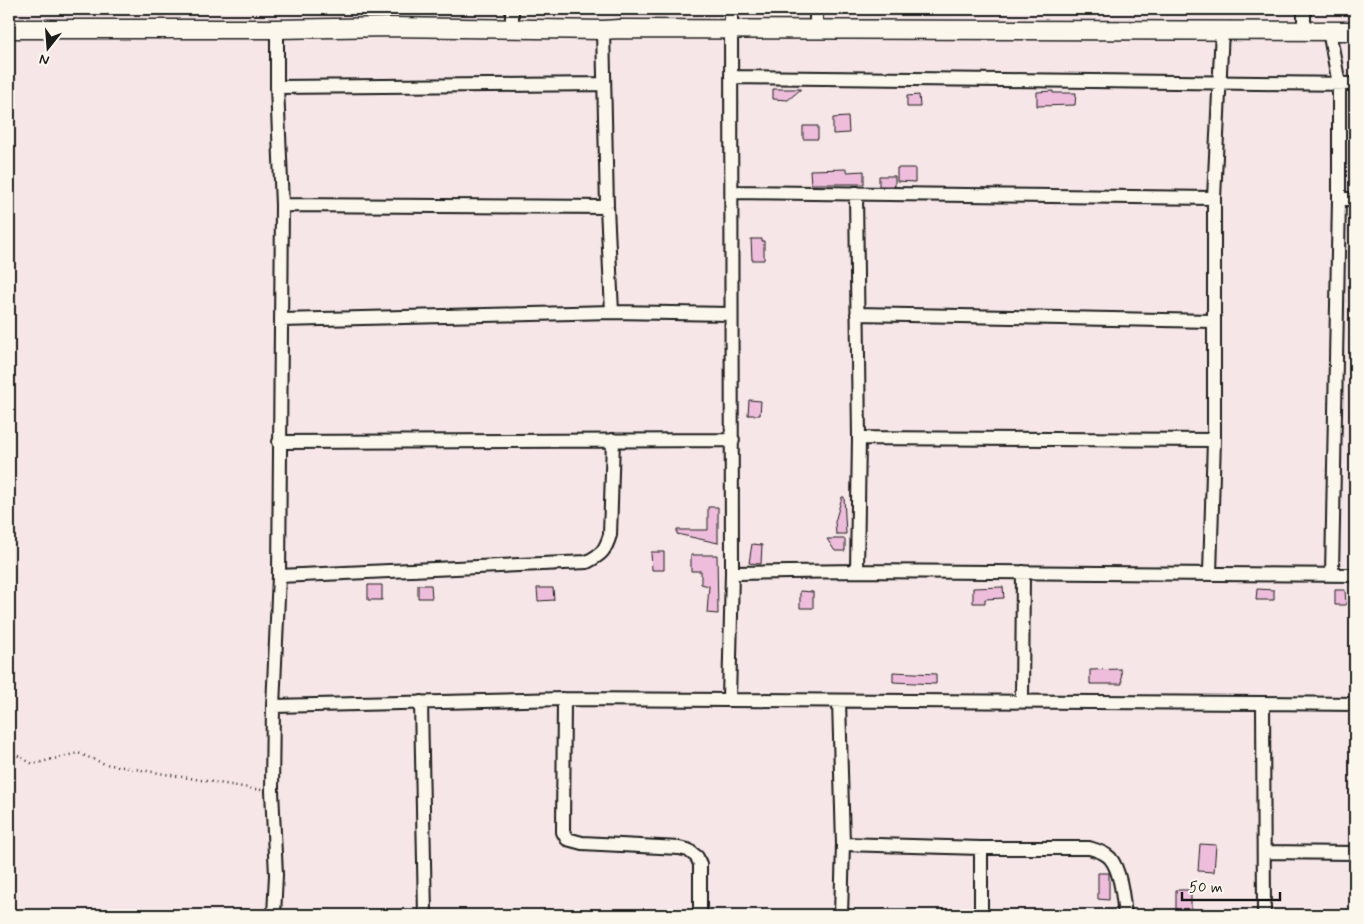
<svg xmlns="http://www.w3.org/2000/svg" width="1364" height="924" viewBox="0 0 1364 924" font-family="Mynerve,sans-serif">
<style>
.building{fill:#eebddc;stroke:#1c1c1c}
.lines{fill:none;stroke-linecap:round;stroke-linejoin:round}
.street-casing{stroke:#1c1c1c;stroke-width:16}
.secondary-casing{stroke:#1c1c1c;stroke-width:21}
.path{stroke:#1c1c1c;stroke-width:2.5;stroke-dasharray:1 4;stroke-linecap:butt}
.street{stroke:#fbf7ec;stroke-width:12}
.secondary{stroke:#fbf7ec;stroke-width:18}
</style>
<rect width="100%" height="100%" fill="#f7e6e7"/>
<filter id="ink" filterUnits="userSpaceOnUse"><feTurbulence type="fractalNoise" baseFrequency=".02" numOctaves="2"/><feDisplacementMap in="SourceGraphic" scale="10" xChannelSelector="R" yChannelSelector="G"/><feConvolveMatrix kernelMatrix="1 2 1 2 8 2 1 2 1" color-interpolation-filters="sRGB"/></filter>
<g filter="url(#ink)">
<!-- building -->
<path class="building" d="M773 89H801L788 100 773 99Z
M1053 91V93H1076L1075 105 1037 106V92Z
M919 95 920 107H907V96Z
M848 117 849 133 833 134V118Z
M803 126H818V139H803Z
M897 168H915V182L897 181Z
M847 169V172L864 171V184H811L810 170Z
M879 176H895V186H879Z
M751 239H762V241H764V260H752Z
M749 400 761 401 760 415H748Z
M842 497H844L846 534H836L835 522Z
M708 507H718V543L677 534V530H708Z
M827 539H845V551H835Z
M752 544 762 545 761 564 749 563Z
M651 552H664V570H652Z
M691 555H717L718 614 707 613 709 586 701 584V571H691Z
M368 585H382V600H368Z
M418 585H431L432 598H418Z
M1003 587 1004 598 985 599V603H973V588Z
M537 588H553L554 600 538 601Z
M1257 589 1274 590V600H1256Z
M1335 590H1345L1346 605H1335Z
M800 591 813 592V608H800Z
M1121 669 1122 684H1090V670Z
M893 672 936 674V684L893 682Z
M1200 844 1216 845 1214 872 1198 871Z
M1098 873H1109V900L1098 899Z
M1176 890H1191V915H1176Z"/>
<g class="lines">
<defs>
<path id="street" d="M512 9V28
M1304 9V31
M603 30 607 207 612 312
M816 30V9
M1329 31 1339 84V199
M732 77 1355 84
M277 87 604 84
M732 192 1214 198
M856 193 859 438 857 571
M282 205 607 207
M857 314 1213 321
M281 320 612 312 731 314
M859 438 1214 440
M279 442 733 440
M732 573 857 571 1355 575
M1210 573 1214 440V198L1222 30
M1332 574 1339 199H1355
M279 576 587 562C602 554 605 551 610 535L613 440
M564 699 563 832 567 839 582 843 679 848 688 850 697 857 700 864V915
M729 699 732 573 731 9
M839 701 843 844
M1022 701 1023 572
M421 702 425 915
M273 706 564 699 1263 703
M981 848V915
M1264 852 1355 853
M274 915 276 875 272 791 273 706 279 576 282 205 277 87V29
M841 915 843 844 981 848H1089C1096 850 1104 852 1110 858 1121 871 1123 899 1125 915
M1264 915 1263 703 1355 704"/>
<path id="secondary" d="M9 29H277L389 27 603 30 619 29 1355 31"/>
</defs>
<!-- street casing -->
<use href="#street" class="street-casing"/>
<!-- secondary casing -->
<use href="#secondary" class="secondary-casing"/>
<!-- path -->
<path class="path" d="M9 751 33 764 78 753 105 764 261 790"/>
<!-- street -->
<use href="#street" class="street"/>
<!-- secondary -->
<use href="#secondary" class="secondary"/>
</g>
</g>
<!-- margin -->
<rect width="1364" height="924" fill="none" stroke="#fbf7ec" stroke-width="30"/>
<rect x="15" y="15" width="1334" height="894" fill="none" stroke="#1c1c1c" stroke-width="2" filter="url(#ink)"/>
<!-- north arrow -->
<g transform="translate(48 48) rotate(197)" stroke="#fbf7ec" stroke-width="4" paint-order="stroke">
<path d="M0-4L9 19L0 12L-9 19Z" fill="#1c1c1c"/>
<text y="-8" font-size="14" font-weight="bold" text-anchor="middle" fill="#1c1c1c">N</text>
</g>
<!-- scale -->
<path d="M1182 892v8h98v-8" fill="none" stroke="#1c1c1c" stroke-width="2.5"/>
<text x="1189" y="892" font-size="15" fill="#1c1c1c" stroke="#fbf7ec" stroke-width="4" paint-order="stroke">50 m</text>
</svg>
